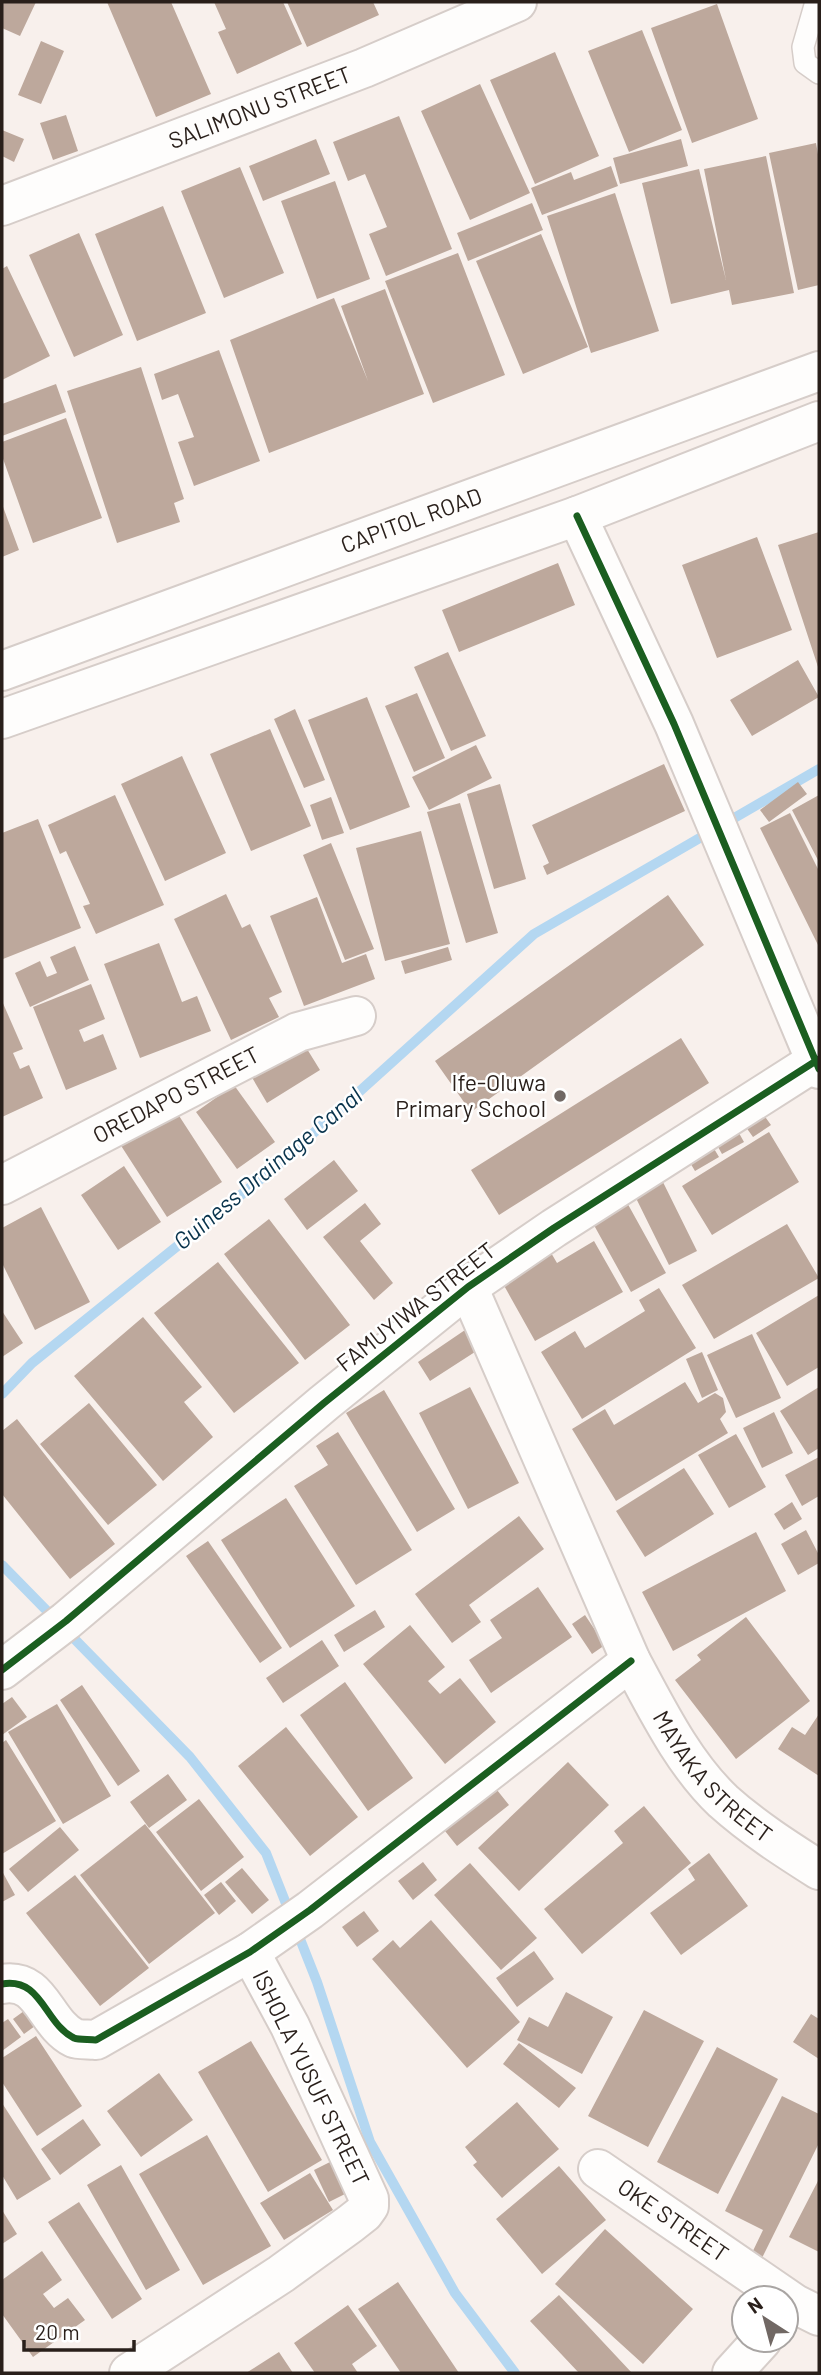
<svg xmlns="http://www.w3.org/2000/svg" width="821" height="2375" viewBox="0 0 821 2375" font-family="Barlow,sans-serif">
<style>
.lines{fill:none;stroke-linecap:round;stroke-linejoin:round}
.stream{stroke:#b4d7f1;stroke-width:10}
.building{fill:#bda89c}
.service-casing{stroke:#d6cdc9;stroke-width:24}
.minor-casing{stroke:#d6cdc9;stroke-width:42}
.secondary-casing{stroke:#d6cdc9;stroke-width:42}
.service{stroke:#fefdfc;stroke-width:21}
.minor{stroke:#fefdfc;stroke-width:38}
.secondary{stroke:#fefdfc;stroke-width:38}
.cycleway-casing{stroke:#fff;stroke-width:11}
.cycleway{stroke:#1b5e20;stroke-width:7}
.poi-dot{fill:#716864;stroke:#fff;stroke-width:2.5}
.labels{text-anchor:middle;stroke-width:5;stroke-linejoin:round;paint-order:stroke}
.street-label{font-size:23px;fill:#291f1a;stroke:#fff}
.poi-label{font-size:23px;fill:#291f1a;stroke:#fff;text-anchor:end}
.water-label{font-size:24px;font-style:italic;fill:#08334c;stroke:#fff}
</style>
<rect width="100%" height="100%" fill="#f8f0ec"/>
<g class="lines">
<!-- stream -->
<path class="stream" d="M2 1394 32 1363 278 1165 534 934 819 769
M2 1565 190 1757 266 1853 317 1982 370 2142 455 2293 515 2373"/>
</g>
<!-- building -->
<path class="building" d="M2 2H36L20 36 2 28Z
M107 2H171L211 94 156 117Z
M214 2H283L302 44 237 74 218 32 226 29Z
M287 2H373L379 15 307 47Z
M717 4 758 119 692 143 651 28Z
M642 30 682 130 629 152 588 51Z
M41 41 64 51 41 104 18 95Z
M555 52 599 156 535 184 490 80Z
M480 84 530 193 470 220 421 111Z
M66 115 78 151 53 160 40 123Z
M399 116 452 249 386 276 369 234 387 227 365 174 348 181 333 142Z
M2 130 24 139 14 162 2 156Z
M316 139 330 174 263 201 249 166Z
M681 139 688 166 620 184 613 158Z
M816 143 819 160V285L798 290 769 153Z
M766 156 794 293 732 305 729 290 671 304 642 183 699 169 726 280 704 169Z
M611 166 618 186 542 215 531 188 571 172 574 180Z
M240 167 284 273 224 298 181 191Z
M335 181 370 279 317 299 281 201Z
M615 193 659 331 591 353 547 216Z
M532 203 543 230 468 261 457 233Z
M163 206 206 313 137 341 95 234Z
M79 233 123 335 74 357 29 255Z
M541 234 588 347 523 374 476 261Z
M458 253 505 375 433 403 385 281Z
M7 266 50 356 2 380V269Z
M385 289 424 394 269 453 230 340 334 298 368 381 341 306Z
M219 350 260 461 194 486 178 442 194 437 178 394 162 400 154 374Z
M141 367 184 499 174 503 180 522 117 543 67 391Z
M56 384 66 412 2 436V404Z
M66 418 102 518 33 543 2 456V442Z
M2 504 19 550 2 557Z
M819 532V670L778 545Z
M757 537 792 630 717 658 682 565Z
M558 563 575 605 459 652 442 610Z
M448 652 486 736 451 751 414 667Z
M798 660 819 697 752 736 730 700Z
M417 693 445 758 414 772 385 706Z
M367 697 410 807 350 830 308 720Z
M295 709 325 780 304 788 274 719Z
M270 729 311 826 251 851 210 754Z
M476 745 492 778 429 810 412 777Z
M182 756 226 853 165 881 121 784Z
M664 764 685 811 547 875 543 866 549 863 532 825Z
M798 782 807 794 769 822 760 810Z
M500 784 526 879 494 889 467 794Z
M115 795 164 905 96 934 83 906 90 904 66 851 60 854 48 825Z
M819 795V862L792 810Z
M331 797 344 833 322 840 310 805Z
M460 803 498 933 466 943 427 812Z
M790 813 819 871V947L760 828Z
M38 819 81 928 3 959 2 833Z
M421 831 450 944 385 961 356 848Z
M331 843 374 949 345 960 303 855Z
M226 894 242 928 250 924 282 992 269 998 279 1017 231 1040 174 919Z
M668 895 704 945 471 1112 435 1061Z
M317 897 342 963 366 954 375 979 304 1006 270 916Z
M159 943 182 1002 197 996 211 1031 140 1058 104 964Z
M75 946 89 980 30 1007 15 973 40 961 47 977 57 973 50 957Z
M448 947 452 960 405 974 401 961Z
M91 984 105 1019 79 1030 84 1042 103 1034 117 1069 66 1090 33 1007Z
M2 1001 23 1049 13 1053 20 1069 29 1065 43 1098 2 1117Z
M299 1036 320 1070 267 1103 247 1069Z
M681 1038 709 1083 499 1215 471 1170Z
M234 1085 275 1142 237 1169 196 1112Z
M172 1105 222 1182 167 1217 118 1141Z
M761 1111 771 1125 753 1137 743 1123Z
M735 1126 744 1142 722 1154 713 1138Z
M769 1132 799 1182 712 1235 682 1186Z
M710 1142 719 1157 695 1171 686 1156Z
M334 1160 358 1191 307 1230 284 1199Z
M124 1166 161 1222 118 1250 81 1195Z
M659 1174 697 1251 669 1265 631 1188Z
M625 1199 666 1273 631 1292 590 1218Z
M365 1203 381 1224 360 1241 393 1283 374 1300 323 1237Z
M41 1207 90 1302 35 1330 2 1263V1228Z
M269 1219 350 1325 305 1360 224 1254Z
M787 1224 819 1278 714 1339 682 1285Z
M594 1241 623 1292 535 1341 497 1273 547 1246 557 1263Z
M218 1262 299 1363 234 1413 154 1313Z
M659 1288 696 1348 582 1419 541 1352 575 1331 585 1348 645 1311 639 1300Z
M819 1295V1367L787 1386 756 1333Z
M2 1311 23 1343 2 1357Z
M143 1317 202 1387 184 1402 213 1437 163 1481 74 1376Z
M465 1330 478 1350 430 1381 418 1362Z
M752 1334 781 1398 736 1418 707 1355Z
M702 1352 718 1390 702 1398 686 1359Z
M685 1382 698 1403 715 1393 723 1398 726 1412 720 1419 728 1433 616 1501 572 1429 605 1409 614 1425Z
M470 1387 519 1483 468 1509 419 1413Z
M819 1387V1448L808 1455 780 1411Z
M384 1390 455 1509 417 1532 346 1413Z
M89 1403 157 1485 108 1525 40 1444Z
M774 1412 793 1453 762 1468 743 1428Z
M17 1419 115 1544 70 1579 2 1494V1431Z
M338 1432 412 1550 356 1585 294 1486 328 1465 316 1446Z
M736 1434 766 1487 729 1508 698 1455Z
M819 1457V1496L802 1506 785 1475Z
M684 1468 714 1514 645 1557 616 1511Z
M286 1498 355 1606 290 1648 221 1540Z
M792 1502 802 1519 784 1530 774 1514Z
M519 1516 544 1549 469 1605 481 1622 452 1643 415 1594Z
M806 1530 819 1555V1563L798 1575 781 1544Z
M756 1532 786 1591 673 1651 642 1592Z
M208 1541 282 1648 260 1663 186 1556Z
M538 1587 572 1637 491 1693 469 1660 502 1638 490 1620Z
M375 1610 385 1627 344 1652 334 1635Z
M585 1615 605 1645 592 1654 572 1624Z
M746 1617 810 1701 736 1759 675 1680 701 1660 697 1655Z
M410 1625 445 1667 428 1681 440 1694 460 1678 496 1722 445 1764 363 1664Z
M322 1640 339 1666 283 1703 266 1678Z
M345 1682 413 1778 368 1811 300 1715Z
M82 1685 140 1771 118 1786 60 1700Z
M12 1697 27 1717 2 1735V1704Z
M57 1704 111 1796 63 1824 8 1732Z
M819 1714V1776L778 1749 792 1727 805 1735Z
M286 1727 358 1817 310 1856 238 1766Z
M6 1740 56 1821 2 1854V1743Z
M568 1762 609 1805 519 1891 478 1848Z
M168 1774 187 1800 149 1828 130 1802Z
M497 1790 509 1805 457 1846 445 1831Z
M199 1799 244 1857 201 1891 156 1832Z
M644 1806 691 1863 582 1954 544 1909 623 1843 614 1831Z
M145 1824 215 1913 149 1964 80 1875Z
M60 1827 79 1850 28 1892 9 1869Z
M709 1853 748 1906 681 1955 650 1913 695 1880 688 1869Z
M423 1862 437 1880 413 1900 398 1881Z
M470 1863 537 1938 501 1970 434 1895Z
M242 1868 269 1900 252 1914 225 1882Z
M2 1871 15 1895 2 1902Z
M75 1875 149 1968 100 2006 26 1913Z
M221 1882 236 1901 219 1915 204 1895Z
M364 1911 379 1931 357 1947 342 1927Z
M431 1920 520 2022 467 2068 372 1959 393 1940 400 1948Z
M534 1951 554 1979 517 2007 496 1978Z
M566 1992 613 2017 582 2074 517 2040 529 2017 548 2027Z
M35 2003 46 2018 24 2034 13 2019Z
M644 2010 704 2041 648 2147 588 2116Z
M811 2014 819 2019V2059L793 2042Z
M8 2019 21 2037 2 2051V2023Z
M36 2036 82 2106 37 2136 2 2082V2058Z
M251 2041 322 2160 268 2192 198 2072Z
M519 2043 576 2088 559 2108 503 2064Z
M717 2047 778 2079 718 2194 657 2162Z
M159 2073 193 2120 141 2157 107 2111Z
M782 2096 819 2114V2143L761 2260 751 2255 763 2230 725 2211Z
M517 2102 559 2149 502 2198 473 2165 477 2162 465 2147Z
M2 2103 51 2179 17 2200 2 2175Z
M83 2119 101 2145 60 2175 41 2149Z
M207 2135 271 2246 203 2285 139 2174Z
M344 2155 359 2187 329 2202 314 2170Z
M121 2165 180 2270 146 2290 87 2185Z
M559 2166 606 2220 542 2274 496 2219Z
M310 2173 333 2210 284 2240 260 2203Z
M819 2179V2252L789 2237Z
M79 2202 142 2299 112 2319 48 2222Z
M2 2210 17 2234 2 2244Z
M605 2229 693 2309 643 2364 555 2284Z
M42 2251 62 2280 43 2294 54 2308 68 2298 85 2320 33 2357 2 2314V2280Z
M398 2282 459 2373H401L358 2309Z
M559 2295 632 2373H579L530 2321Z
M348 2305 377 2346 352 2364 358 2373H315L294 2343Z
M279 2352 293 2373H246Z"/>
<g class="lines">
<defs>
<path id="service" d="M816 2 803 47 805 63 819 73"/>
<g id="minor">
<path id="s1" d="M2 206 364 68 517 2"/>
<path d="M577 516 674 724 819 1069"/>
<path id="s2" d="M2 1185 298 1032 356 1016"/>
<path id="s3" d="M468 1287 631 1661C657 1709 683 1763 723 1801 753 1828 786 1849 819 1870"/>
<path d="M2 1670 66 1621 324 1403 468 1287 554 1228 819 1059"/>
<path d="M2 1984C42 1977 44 2023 74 2038 79 2040 90 2039 96 2040L250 1952 310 1910 631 1661"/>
<path id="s4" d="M598 2169 795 2304 819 2316"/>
<path d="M129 2373 281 2274 350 2224 364 2213 369 2206V2199L290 2026 250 1952"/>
<path d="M732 2373 762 2340"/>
</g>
<g id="secondary">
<path id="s5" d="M2 671 819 371"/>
<path d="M2 719 577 516 819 421"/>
</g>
</defs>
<!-- service casing -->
<use href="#service" class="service-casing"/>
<!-- minor casing -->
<use href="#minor" class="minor-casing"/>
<!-- secondary casing -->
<use href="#secondary" class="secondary-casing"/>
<!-- service -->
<use href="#service" class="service"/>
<!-- minor -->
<use href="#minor" class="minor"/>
<!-- secondary -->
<use href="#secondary" class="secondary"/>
<defs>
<path id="cycleway" d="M577 516 674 724 819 1069
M2 1670 66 1621 324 1403 468 1287 554 1228 819 1059
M2 1984C42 1977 44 2023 74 2038 79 2040 90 2039 96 2040L250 1952 310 1910 631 1661"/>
</defs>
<!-- cycleway casing -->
<use href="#cycleway" class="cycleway-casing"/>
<!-- cycleway -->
<use href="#cycleway" class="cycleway"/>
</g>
<!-- markers -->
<circle class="poi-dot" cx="560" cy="1096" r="7"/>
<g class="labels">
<!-- street labels -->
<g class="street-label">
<text dy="8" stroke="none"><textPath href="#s1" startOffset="276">SALIMONU STREET</textPath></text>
<text dy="8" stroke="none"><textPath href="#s5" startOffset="436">CAPITOL ROAD</textPath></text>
<text dy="8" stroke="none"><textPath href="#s2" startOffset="196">OREDAPO STREET</textPath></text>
<text transform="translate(416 1307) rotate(-38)" y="8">FAMUYIWA STREET</text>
<text dy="8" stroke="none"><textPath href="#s3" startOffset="551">MAYAKA STREET</textPath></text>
<text transform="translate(311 2078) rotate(64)" y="8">ISHOLA YUSUF STREET</text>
<text dy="8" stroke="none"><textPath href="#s4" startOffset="91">OKE STREET</textPath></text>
</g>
<!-- poi labels -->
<g class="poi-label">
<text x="546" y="1091">Ife-Oluwa<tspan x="546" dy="26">Primary School</tspan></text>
</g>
<!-- water labels -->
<g class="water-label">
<text transform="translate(268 1169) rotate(-40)" y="8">Guiness Drainage Canal</text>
</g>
</g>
<!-- border -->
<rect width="821" height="2375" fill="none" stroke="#291f1a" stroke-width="7"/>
<!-- north arrow -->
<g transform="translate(765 2319) rotate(324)"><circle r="33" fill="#ffffff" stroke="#a9a5a3" stroke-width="2"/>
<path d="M0-5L12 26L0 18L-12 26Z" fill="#716864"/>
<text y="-10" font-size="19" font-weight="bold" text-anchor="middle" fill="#291f1a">N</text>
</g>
<!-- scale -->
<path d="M24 2340v10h110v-10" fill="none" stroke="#291f1a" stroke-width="3.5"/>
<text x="35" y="2340" font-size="21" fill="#291f1a" stroke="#ffffff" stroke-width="5" paint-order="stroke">20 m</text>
</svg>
